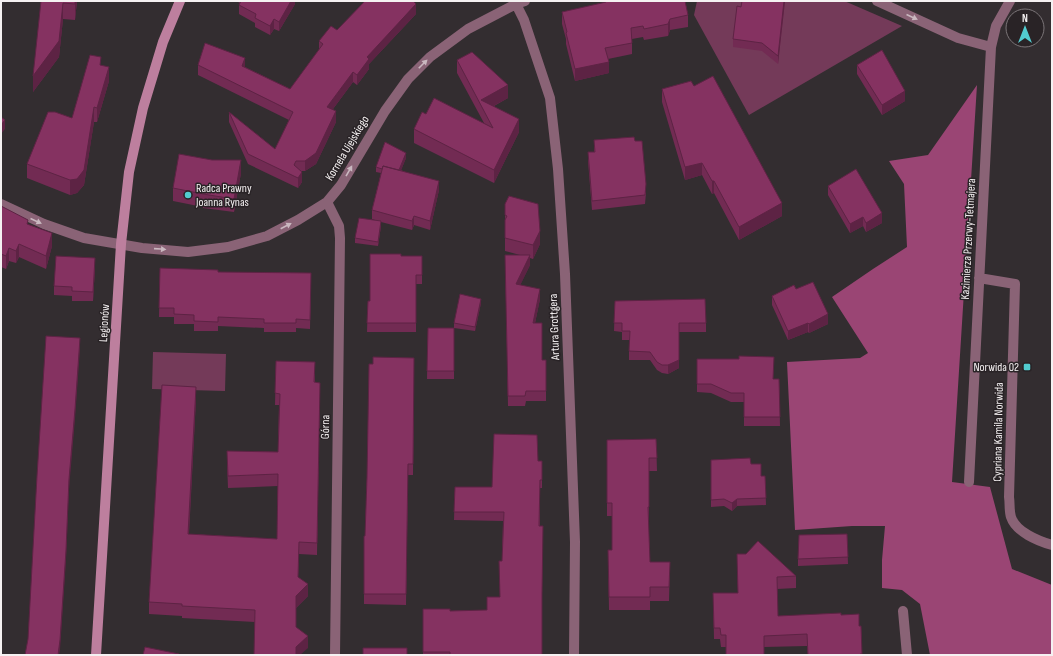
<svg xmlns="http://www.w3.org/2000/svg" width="1053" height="656" viewBox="0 0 1053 656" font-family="'Sofia Sans Condensed',sans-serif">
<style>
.green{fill:#743a59}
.forest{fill:#9a4574}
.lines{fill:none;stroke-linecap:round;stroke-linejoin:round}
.street{stroke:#8a6376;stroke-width:10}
.secondary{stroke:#bd7f9e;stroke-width:10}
.wall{fill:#722b53}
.shaded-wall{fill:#5d2344}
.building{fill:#853261;stroke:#5d2344}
.oneway{fill:#cab8c0}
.poi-dot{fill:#52ccd0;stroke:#292326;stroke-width:1.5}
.labels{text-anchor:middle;stroke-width:3;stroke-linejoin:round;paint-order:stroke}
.street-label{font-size:12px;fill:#f5f1f2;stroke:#292326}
.poi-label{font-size:12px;fill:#f5f1f2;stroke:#292326;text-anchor:start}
</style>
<rect width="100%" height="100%" fill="#332d30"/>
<!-- green -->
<path class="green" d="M697 1H844L849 3 902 26 749 115 694 15Z
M153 352 226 354 225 391 152 389Z"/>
<!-- forest -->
<path class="forest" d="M977 85 952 482 990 487 1012 569 1052 585V655H930L920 604 902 590 882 588V560L885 526H852L795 530 787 362 860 358 868 353 832 297 873 269 907 247 904 184 889 161 928 155Z"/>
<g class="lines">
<!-- street -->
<path class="street" d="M877 1 958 38 991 47
M516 4 524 20 550 98 558 169 565 274 575 542 574 655
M327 202 339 226 340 238 335 655
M1 204 44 224 84 238 142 248 188 252 228 247 267 236 298 220 327 202 341 185 385 111 408 79 430 57 468 29 516 4 525 1
M979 278 1015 284 1009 497C1010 503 1009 511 1011 517 1016 532 1038 541 1052 545
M969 482 991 47 996 26 1010 1
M903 611 907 655"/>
<!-- secondary -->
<path class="secondary" d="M96 655 121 244 129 172 143 108 163 42 180 1"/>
</g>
<!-- wall -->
<path class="wall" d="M41 1H77L75 20 63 19 59 57 33 92Z
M238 1H295V4L279 31 274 29 270 35 255 27V23L239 14V5L240 3 238 2Z
M604 1H685L688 15V27L670 30 668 36 644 40 643 37 632 39V54L608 59 609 73 575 81 566 44V39L562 24V12L604 3Z
M785 1 778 64 762 51 733 47V39L741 7Z
M416 14 369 64V69L357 85 353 82 333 109 336 122 316 164 305 171H301L302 182 298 188 248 164 229 122V112L275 149 289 120 198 75V65L245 67 290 89 319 50V41L337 30Z
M457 60 508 98 494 106 519 132 494 183 414 143V129L426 114 484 123 457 73Z
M101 65 109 81 97 122H94L84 185 77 193 70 195 27 178V164L72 118Z
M857 65 905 101 882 115 857 74Z
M662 89 782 216 739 240 714 193 712 194 702 175 685 180 662 102Z
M594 140 646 193 645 204 592 210 588 161V152H594Z
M406 158 401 170 439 190 430 230 414 225 412 230 381 222V226L378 246 355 243V238L375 220 372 219V210L381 173 376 172V167Z
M212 160 241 173 234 212 203 208V207L173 201V188Z
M828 186 882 223 866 232 863 226 850 233 828 195Z
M505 204 540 244 533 259 530 258V265L520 285 540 299 535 323 542 360H546V401H526L525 406H508L505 255H520L505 251Z
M1 206 28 224 52 246 46 269 19 257 16 263 9 261 6 269 1 267Z
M401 256H422V284H416V332H367L368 301H370Z
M95 267 93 301H72V296L54 295V286Z
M160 268 218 272 311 273 310 329 296 328V332H264V328L218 326V331H194V324H174V317H159Z
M796 289 828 324 809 333 808 332 788 340 772 305V296Z
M615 301 706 323V332H679V368L668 374 662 373 657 370 650 360H629V340H622V332L614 331Z
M481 303 475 331 454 328V323Z
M428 328H454V379H427Z
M414 358 413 475H408L406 605 364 604V536H365L367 477 373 364Z
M276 361 315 374V382L320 383 317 555 299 554 298 577 308 596 296 608V627L308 648 255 622 182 618V616L149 614V602L196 399 189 534 277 539 278 486 228 488 227 463V451L278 452 279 405H275Z
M773 379H779L780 426H744V402H731L711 393 697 392V384Z
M656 439 657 471H649V520H648L650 562H670L669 601H650V610H609L608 550H612V516H607V440Z
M711 460 751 464 761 476H765L766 505 737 506 732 511 724 506 711 507Z
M538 461H542V488H540V526L542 601V655H423V609L450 611 487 610 500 597 502 561 503 521 454 520 455 487H492Z
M847 534 848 564 798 566V559Z
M737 554 796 576V588L777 589 778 616 841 615 859 626H861L862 655H808L807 646 764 647H721L720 639H714L713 593H738Z"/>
<!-- shaded-wall -->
<path class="shaded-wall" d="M75 1H77L75 20Z
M291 1H295V4L279 31V22Z
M784 1H785L778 64V56Z
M63 3V19L59 57 33 92V76Z
M416 4V14L369 64V69L357 85V75L367 57Z
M274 19V29L270 35V26Z
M670 19V30L668 36V24Z
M245 58V68L242 66Z
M609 62V73L575 81V69Z
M109 67V81L97 122V108Z
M353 72V82L327 117V107Z
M508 85V98L484 111 481 100Z
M905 91V101L882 115V105Z
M94 107V122L84 185 77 193 70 195V180Z
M336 111V122L316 164 305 171V161Z
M519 119V132L494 183V170Z
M5 120V129L1 134V125Z
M406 153V158L398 178V174Z
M241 160V173L234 212V199Z
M702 163V175L685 180V167Z
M302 172V182L298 188V178Z
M439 181V190L430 230V221Z
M712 181H714V193L712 194Z
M782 203V216L739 240V227Z
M882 213V223L866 232V223Z
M414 216V225L412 230V221Z
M863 217V226L850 233V224Z
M381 221V226L378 246V242Z
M540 231V244L533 259V245Z
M52 233V246L46 269V256Z
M19 244V257L16 263V251Z
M9 248V261L6 269V256Z
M530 255V265L516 294V284Z
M95 258V267L93 301V292Z
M540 289V299L533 333V323Z
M481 299V303L475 331V327Z
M828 314V324L809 333V324Z
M808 323V332L788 340V331Z
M679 332V368L668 374V365Z
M80 338V349L75 419 69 489 66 560 60 650 59 655H58L69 479Z
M196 387V399L188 546V534Z
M737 499V506L732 511V503Z
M308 584V596L296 608V596Z
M308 636V648L300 655H296V647Z"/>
<!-- building -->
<path class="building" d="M41 1H75V4L63 3 59 41 33 76Z
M241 1H291L279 22 274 19 270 26 255 18 256 14 239 5Z
M365 1H413L416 4 367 57 369 59 357 75 353 72 327 107 336 111 316 153 305 161H296L294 165 302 172 298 178 248 154 229 112 275 149 293 112 198 65 205 43 245 58 242 66 290 89 323 44 319 41 331 26 337 30Z
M606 1H685L688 15 670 19 668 24 644 29 643 26 631 28 632 43 605 48 609 62 575 69 566 33 567 32 562 12 606 2Z
M742 1H784L778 56 762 43 733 39 737 6 741 7Z
M882 50 905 91 882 105 857 65Z
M472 52 508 85 481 100 519 119 494 170 414 129 422 112 426 114 434 98 493 128 457 60Z
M90 55 101 57 100 65 109 67 97 108 94 107 84 170 77 179 70 180 27 164 48 112H55L72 118Z
M713 76 782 203 739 227 714 181H712L702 163 685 167 662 89 691 81 694 86Z
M1 117 5 120 1 125Z
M634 137 635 141H642L646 184 645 195 592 201 588 152H595L594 140Z
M385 142 406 153 399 170 383 166 382 169 376 167Z
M179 154 212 160H241L234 199 203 194 173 188Z
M383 166 439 181 430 221 414 216 412 221 372 210Z
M856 169 882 213 866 223 863 217 850 224 828 186Z
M509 196 538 204 540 231 533 245 505 238V220L507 216 505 215V204Z
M1 206 28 220 27 224 52 233 46 256 19 244 16 251 9 248 6 256 1 254Z
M359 218 381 221 378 242 355 238Z
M370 254H401V256H422V275H416V323H367L368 301H370Z
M505 255H530L516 284 540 289 533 323H542V360H546V391H526L525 396H508Z
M56 256 95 258 93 292 72 291V287L54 286Z
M160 268 218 270V272L311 273 310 320 296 319V323H264V319L218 317V322L194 321V315L174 314V308H159Z
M813 282 828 314 809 324 808 323 788 331 772 296 794 285 796 289Z
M460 294 481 299 475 327 454 323Z
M705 299 706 323H679V360L668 365H662L657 362 650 352 629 351 630 331H622V323H614L615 301Z
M428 328H454V371H427Z
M46 336 80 338 75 409 69 479 66 550 60 640 58 655H25L28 639 37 476Z
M739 356 774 357 773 379H779L780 417H744V393H731L711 384H697V359H739Z
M373 357 414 358 413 464H408L406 594H364V536H365L367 477 369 364H373Z
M276 361 315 362 314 382 320 383 317 543 299 542 298 577 308 584 296 596V627L308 636 296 647V655H254L255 610 182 606V604L149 602 162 385 196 387 188 534 277 539 278 474 228 476 227 451 278 452 280 394 275 393Z
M494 434 537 435 538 461H542V480H540L539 526H543L542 594V655H450V652H423V609H450V611L487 610V597H500L499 561H502L504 512H454L455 487H492Z
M656 439 657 458H649V507H648L650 562H670L669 587H650V597H609L608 550H612V503H607V440Z
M750 458 751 464H761V476H765L766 498 737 499 732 503 724 499 711 500V460Z
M847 534 848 557 798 559 799 535Z
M758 541 796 576 777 577 778 616 841 613V615L859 614V626H861L862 654H860V655H808L807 634 764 636V655H726V635H721L720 628H714L713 593H738L737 554H746Z
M145 647 179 654 178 655H143Z
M363 648H407V655H363Z"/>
<!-- one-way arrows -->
<defs><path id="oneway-solid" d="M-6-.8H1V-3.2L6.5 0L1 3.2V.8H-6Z"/></defs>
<g class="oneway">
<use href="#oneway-solid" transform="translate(912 17) rotate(24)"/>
<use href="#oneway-solid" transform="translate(423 64) rotate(-45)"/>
<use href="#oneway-solid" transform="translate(349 171) rotate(-60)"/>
<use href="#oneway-solid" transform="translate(36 221) rotate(24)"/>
<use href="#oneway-solid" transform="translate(286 226) rotate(-27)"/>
<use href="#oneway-solid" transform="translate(160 249) rotate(4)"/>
</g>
<!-- markers -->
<g class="poi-dot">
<circle cx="188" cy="195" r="4"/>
<rect x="1023" y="363" width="8" height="8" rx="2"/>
</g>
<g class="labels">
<!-- street labels -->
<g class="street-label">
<text transform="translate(347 148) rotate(-59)" y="4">Kornela Ujejskiego</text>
<text transform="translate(968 239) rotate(-87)" y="4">Kazimierza Przerwy-Tetmajera</text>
<text transform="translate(104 323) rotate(-87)" y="4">Legionów</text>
<text transform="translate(554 327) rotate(-92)" y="4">Artura Grottgera</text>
<text transform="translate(325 427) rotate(-89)" y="4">Górna</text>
<text transform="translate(998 432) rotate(-89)" y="4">Cypriana Kamila Norwida</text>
</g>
<!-- poi labels -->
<g class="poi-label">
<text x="196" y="192">Radca Prawny<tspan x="196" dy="14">Joanna Rynas</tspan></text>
<text x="1019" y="371" text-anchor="end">Norwida 02</text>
</g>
</g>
<!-- border -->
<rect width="1053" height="656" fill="none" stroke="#f5f1f2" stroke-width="4"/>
<!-- north arrow -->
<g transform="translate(1025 28)"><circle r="19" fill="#292326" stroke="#7b7578"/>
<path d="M0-3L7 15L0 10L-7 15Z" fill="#52ccd0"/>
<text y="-6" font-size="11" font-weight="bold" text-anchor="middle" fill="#f5f1f2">N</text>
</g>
</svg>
